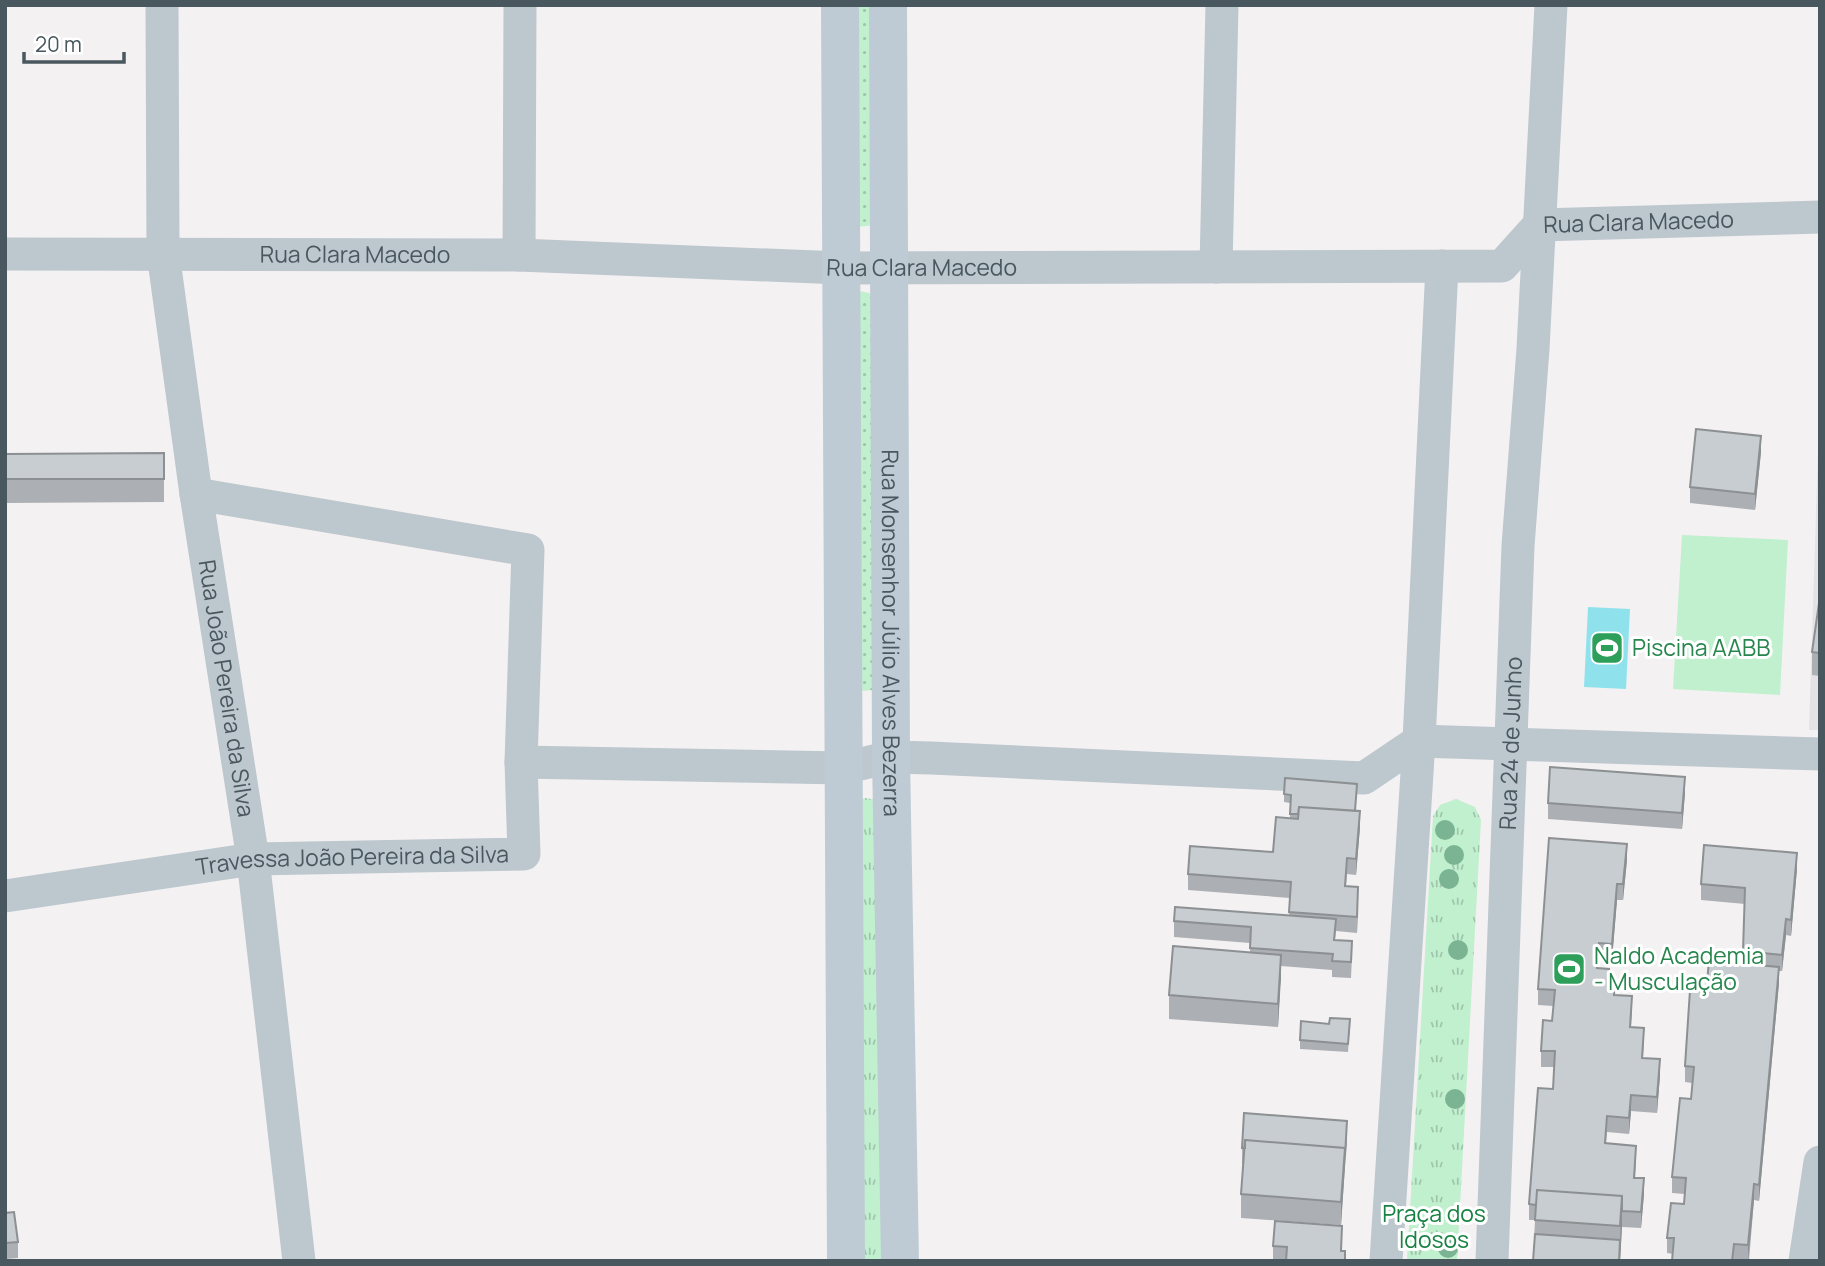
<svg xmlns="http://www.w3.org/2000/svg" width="1825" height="1266" viewBox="0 0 1825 1266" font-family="Manrope,sans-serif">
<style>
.education{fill:#e4e2e4}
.grass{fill:url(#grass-dots)}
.park{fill:url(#park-tufts)}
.pitch{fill:#c1f0cf}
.water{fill:#8fe2ec}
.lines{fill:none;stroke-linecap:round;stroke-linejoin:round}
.street{stroke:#bdc7ce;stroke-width:33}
.secondary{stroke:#bfcbd4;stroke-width:38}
.tree{fill:#7bb492}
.wall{fill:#acb0b4}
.shaded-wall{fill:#8c9092}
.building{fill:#c8cdd1;stroke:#8c9092;stroke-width:2}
.labels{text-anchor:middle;stroke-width:6;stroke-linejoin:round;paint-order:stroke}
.street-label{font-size:23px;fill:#49575f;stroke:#fff}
.leisure-label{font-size:23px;fill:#27864d;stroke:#fff;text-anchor:start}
.park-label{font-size:23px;fill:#188243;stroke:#fff}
</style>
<defs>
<pattern id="grass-dots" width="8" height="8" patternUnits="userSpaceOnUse" patternTransform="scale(1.75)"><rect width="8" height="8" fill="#c1f0cf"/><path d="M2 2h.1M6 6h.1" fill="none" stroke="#9fc5ab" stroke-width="1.8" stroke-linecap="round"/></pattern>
<pattern id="park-tufts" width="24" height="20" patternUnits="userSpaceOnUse" patternTransform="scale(1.75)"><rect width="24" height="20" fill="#c1f0cf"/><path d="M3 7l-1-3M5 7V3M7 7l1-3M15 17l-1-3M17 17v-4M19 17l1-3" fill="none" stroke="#9fc5ab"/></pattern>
</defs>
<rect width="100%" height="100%" fill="#f4f1f2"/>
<!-- education -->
<path class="education" d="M1820 387V730H1809Z"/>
<!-- grass -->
<path class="grass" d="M850 5H877L875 225 857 227Z
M859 291 875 294 873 690 862 691Z"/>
<!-- park -->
<path class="park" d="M866 798 876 800 883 1261H858L862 799Z
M1456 799 1475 807 1481 820 1457 1261H1407L1433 816 1440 805Z"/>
<!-- pitch -->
<path class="pitch" d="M1682 535 1788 540 1780 695 1673 689Z"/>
<!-- water -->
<path class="water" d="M1588 607 1630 609 1626 689 1584 687Z"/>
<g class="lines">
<!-- street -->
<g class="street">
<path id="s1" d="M162 5 163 253 196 494 253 859 299 1261"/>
<path id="s2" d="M5 254 519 255 841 268 1502 266 1539 225 1820 217"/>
<path d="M519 255 520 5"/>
<path d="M1216 267 1222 5"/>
<path d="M521 762 843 768 891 757 931 758 1364 778 1419 741 1820 754"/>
<path id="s3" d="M5 896 253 859 524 854 521 762 528 550 196 494"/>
<path d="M1386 1261 1419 741 1442 266"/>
<path id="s4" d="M1492 1261 1518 546 1533 349 1551 5"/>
<path d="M1805 1261 1820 1162"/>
</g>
<!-- secondary -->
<g class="secondary">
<path d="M840 5 846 1261"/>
<path id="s5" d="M888 5 891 757 900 1261"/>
</g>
</g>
<!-- trees -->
<g class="tree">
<circle cx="1445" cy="830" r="10"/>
<circle cx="1454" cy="855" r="10"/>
<circle cx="1449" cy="879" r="10"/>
<circle cx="1458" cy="950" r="10"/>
<circle cx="1455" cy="1099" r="10"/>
<circle cx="1448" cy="1248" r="10"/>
</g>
<!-- wall -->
<path class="wall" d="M1761 452 1755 510 1690 503V487Z
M164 453V502L5 503V454Z
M1820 603V676L1812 675V652Z
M1357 792 1355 811 1360 827 1356 875 1347 874 1346 886 1358 903 1357 933 1336 931 1335 940 1352 957 1351 978 1332 977V970L1281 966 1278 1027 1169 1019V995L1250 952V943L1174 937V921L1289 916 1290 898 1188 890V874L1273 852 1290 818V803L1284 802V794Z
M1685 793 1682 829 1548 819V803Z
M1627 860 1623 900H1617L1612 960 1599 959 1598 968 1609 981 1615 995 1632 1012 1631 1027 1644 1043 1643 1058 1660 1075 1657 1113 1631 1111 1629 1134 1607 1132 1606 1143 1636 1162 1635 1178 1644 1194 1641 1228 1622 1227 1620 1261H1533L1535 1220H1529V1204L1553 1089 1554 1067H1541V1051L1552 1021 1553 1006 1538 1005V989Z
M1797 869 1791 936 1786 935 1782 971H1779V983L1759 1201 1754 1200 1749 1261H1672L1673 1254 1667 1253V1238L1684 1204 1685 1194 1672 1193V1177L1691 1099 1692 1083 1685 1082V1066L1706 992 1743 964 1745 904 1701 900V884Z
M1350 1027 1348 1052 1300 1049V1040Z
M1347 1137 1341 1225 1241 1218V1194L1244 1164H1242V1148Z
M5 1213 18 1242V1258L5 1259Z
M1273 1246 1342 1251 1345 1261H1273Z"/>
<!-- shaded-wall -->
<path class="shaded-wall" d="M1761 436V452L1755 510V494Z
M1685 777V793L1682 829V813Z
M1360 811V827L1356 875V859Z
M1627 844V860L1623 900V884Z
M1797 853V869L1791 936V920Z
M1617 884V900L1612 960V944Z
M1358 887V903L1357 933V917Z
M1786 919V935L1782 971V955Z
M1281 955V978L1278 1027V1004Z
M1779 967V983L1759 1201V1185Z
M1660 1059V1075L1657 1113V1097Z
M1631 1095V1111L1629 1134V1118Z
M1347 1121V1137L1341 1225V1202Z
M1644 1178V1194L1641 1228V1212Z
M1754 1184V1200L1748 1261V1245Z
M1622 1196V1227L1620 1261H1619Z"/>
<!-- building -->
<path class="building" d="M1696 429 1761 436 1755 494 1690 487Z
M164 453V479H5V454Z
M1819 603H1820V653L1812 652Z
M1550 767 1685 777 1682 813 1548 803Z
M1285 778 1357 784 1355 811 1299 807 1298 814H1290L1291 795 1284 794Z
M1299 807 1360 811 1356 859 1347 858 1345 886 1358 887 1357 917 1289 912 1291 882 1188 874 1190 846 1273 852 1276 817 1298 819Z
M1549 838 1627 844 1623 884H1617L1612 944 1599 943 1597 968 1609 969 1608 981H1615L1614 995 1632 996 1630 1027 1644 1028 1642 1058 1660 1059 1657 1097 1631 1095 1629 1118 1607 1116 1605 1143 1636 1146 1634 1178H1644L1641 1212 1622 1211V1196L1537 1190 1536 1205 1529 1204 1538 1088 1553 1089 1555 1051H1541L1543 1020 1552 1021 1555 990 1538 989Z
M1704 845 1797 853 1791 920 1786 919 1782 955 1743 951 1745 888 1701 884Z
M1175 907 1336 919 1334 940 1352 941 1351 962 1332 961 1333 954 1250 948 1251 927 1174 921Z
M1173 946 1281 955 1278 1004 1169 995Z
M1709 961 1779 967 1759 1185 1754 1184 1748 1245 1734 1244 1732 1261H1672L1674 1238H1667L1671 1203 1684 1204 1686 1178 1672 1177 1680 1098 1691 1099 1694 1067 1685 1066 1690 990 1706 992Z
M1330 1018 1350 1019 1348 1044 1300 1040 1301 1021 1329 1024Z
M1244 1113 1347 1121 1345 1156V1148L1245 1140V1148H1242Z
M1245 1140 1345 1148 1341 1202 1241 1194Z
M1537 1190 1622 1196 1620 1226 1535 1220Z
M14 1212 18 1242 5 1243V1213Z
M1275 1221 1342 1226 1341 1251H1345V1261H1286L1287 1247 1273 1246Z
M1535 1234 1620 1240 1619 1261H1533Z"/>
<!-- icons -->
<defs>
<symbol id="stadium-square" viewBox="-11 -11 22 22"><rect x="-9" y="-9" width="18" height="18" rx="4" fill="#2e9e5b" stroke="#fff"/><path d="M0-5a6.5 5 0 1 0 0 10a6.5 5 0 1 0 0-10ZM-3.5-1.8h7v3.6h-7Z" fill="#fff"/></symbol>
</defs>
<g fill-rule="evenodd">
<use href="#stadium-square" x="1588" y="629" width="38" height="38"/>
<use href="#stadium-square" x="1550" y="950" width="38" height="38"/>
</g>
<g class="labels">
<!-- street labels -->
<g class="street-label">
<text dy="8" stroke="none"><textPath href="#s2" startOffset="1652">Rua Clara Macedo</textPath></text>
<text dy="8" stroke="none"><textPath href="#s2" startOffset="350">Rua Clara Macedo</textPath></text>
<text dy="8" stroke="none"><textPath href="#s2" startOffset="917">Rua Clara Macedo</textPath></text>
<text dy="8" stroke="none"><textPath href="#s5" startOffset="628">Rua Monsenhor Júlio Alves Bezerra</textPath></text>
<text dy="8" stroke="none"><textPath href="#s1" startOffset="688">Rua João Pereira da Silva</textPath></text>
<text dy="8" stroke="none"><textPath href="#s4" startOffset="518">Rua 24 de Junho</textPath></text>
<text dy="8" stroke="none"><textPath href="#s3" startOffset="350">Travessa João Pereira da Silva</textPath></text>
</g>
<!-- leisure labels -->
<g class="leisure-label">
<text x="1632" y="656">Piscina AABB</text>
<text x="1594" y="964">Naldo Academia<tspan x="1594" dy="26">- Musculação</tspan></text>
</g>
<!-- park labels -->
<g class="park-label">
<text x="1434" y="1222">Praça dos<tspan x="1434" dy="26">Idosos</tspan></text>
</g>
</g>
<!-- border -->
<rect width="1825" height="1266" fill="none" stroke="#49575f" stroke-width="14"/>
<!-- scale -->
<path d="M24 52v10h100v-10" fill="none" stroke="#49575f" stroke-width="3.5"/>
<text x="35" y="52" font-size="21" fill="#49575f" stroke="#ffffff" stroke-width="5" paint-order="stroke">20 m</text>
</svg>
